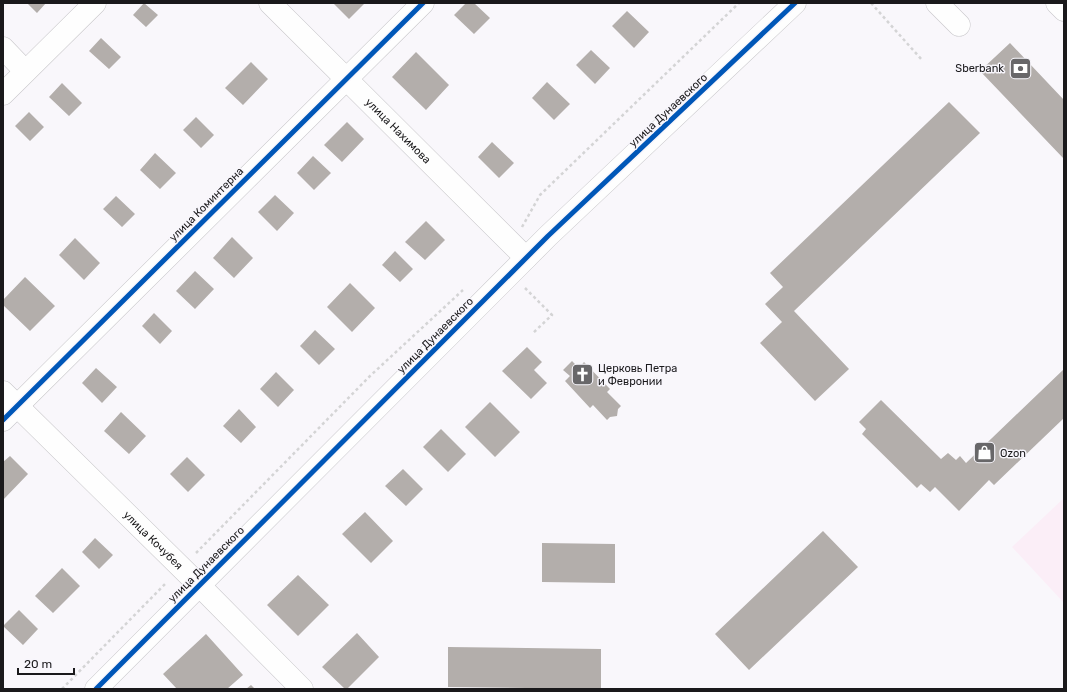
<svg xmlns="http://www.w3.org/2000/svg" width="1067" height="692" viewBox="0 0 1067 692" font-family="Rubik,sans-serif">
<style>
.education{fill:#fbeef7}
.building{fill:#b3aeab}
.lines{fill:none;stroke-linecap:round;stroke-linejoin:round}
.minor-casing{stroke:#c8c7ca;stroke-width:23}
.path{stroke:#d4d4d5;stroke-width:2.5;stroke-dasharray:3 3;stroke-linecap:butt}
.minor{stroke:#fefefe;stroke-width:22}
.cycleway-casing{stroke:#f8f6fc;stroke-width:8}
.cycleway{stroke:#0057b8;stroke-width:5}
.labels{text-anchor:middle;stroke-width:3;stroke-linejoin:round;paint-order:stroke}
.poi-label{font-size:11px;fill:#1a191b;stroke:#f8f6fc;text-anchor:start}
.street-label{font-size:11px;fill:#1a191b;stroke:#f8f6fc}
</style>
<rect width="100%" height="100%" fill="#f9f7fb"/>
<!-- education -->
<path class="education" d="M1064 498V603L1012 547Z"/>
<!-- building -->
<path class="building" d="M27 3H46L37 13Z
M144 3 158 15 146 27 133 15Z
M333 3H365L349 19Z
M466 3H474L490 18 474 34 454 15Z
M627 11 649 32 634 48 612 26Z
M101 38 121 57 109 69 89 51Z
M1010 43 1064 100V159L980 71Z
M591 50 610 68 595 84 576 65Z
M416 52 449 85 426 110 392 77Z
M251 62 268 79 243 105 225 88Z
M547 82 570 104 554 120 532 98Z
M62 83 82 103 69 116 49 97Z
M949 102 980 133 794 311 849 369 815 401 760 343 782 322 765 304 783 287 770 273Z
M29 112 44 127 30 141 15 126Z
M196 117 214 135 201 148 183 130Z
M347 122 364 139 342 162 324 145Z
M492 142 514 163 499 178 478 157Z
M155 153 176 173 160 189 140 170Z
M313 156 331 173 314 190 297 173Z
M275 195 294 213 277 231 258 212Z
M116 196 135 214 122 227 103 209Z
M426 221 445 240 425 260 405 242Z
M232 237 253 258 234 278 213 258Z
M75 238 100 263 84 280 59 255Z
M395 251 413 269 400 282 382 265Z
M195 271 214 289 195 309 176 291Z
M25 277 55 306 30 331 3 305V300Z
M350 283 375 308 352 332 327 307Z
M154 313 172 331 160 344 142 326Z
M315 330 335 349 319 365 300 346Z
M527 347 542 362 534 370 547 383 531 399 502 371Z
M572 361 579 368 584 362 610 389 607 392 621 406 618 409 617 416 610 417 607 420 593 405 590 408 565 381 570 376 563 370Z
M96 368 117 387 102 403 82 383Z
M1064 369V418L994 485 989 480 959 511 935 487 930 492 921 484 917 488 862 434 866 429 859 422 881 400 941 459 948 453 956 460 960 456 966 463Z
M276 372 294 390 278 407 260 389Z
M490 402 520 432 495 457 465 427Z
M239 409 256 427 241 443 223 426Z
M121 412 146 436 129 454 104 431Z
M441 429 466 454 448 472 423 447Z
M10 456 28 474 3 500V462Z
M187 457 205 475 188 492 170 474Z
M403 469 423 489 406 506 385 486Z
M365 512 393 541 371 563 342 534Z
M823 531 858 567 749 670 715 634Z
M95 538 113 555 99 569 82 552Z
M542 543 615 544V583L542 582Z
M62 568 80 586 53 613 35 596Z
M298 575 329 605 298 636 267 605Z
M19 610 38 629 23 645 3 626Z
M357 633 379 657 347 689H345L322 667Z
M206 634 243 675 227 689H177L163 674Z
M448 647 601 649V689L448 687Z
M251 685 255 689H246Z"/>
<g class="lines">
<defs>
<g id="minor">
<path id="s1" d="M270 3 526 258"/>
<path d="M937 3 959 25"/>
<path d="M1057 3 1064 10"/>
<path d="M3 48 25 71"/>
<path d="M3 94 95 3"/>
<path id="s2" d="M3 392 199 585 302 689"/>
<path d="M3 420 423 3"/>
<path d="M96 689 548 236 795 3"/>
</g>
</defs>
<!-- minor casing -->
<use href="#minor" class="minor-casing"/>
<!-- path -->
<path class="path" d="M871 3 922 60
M522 227 540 195 739 3
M525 288 552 315 533 333
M196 553 370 376 463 290
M62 689 167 582"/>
<!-- minor -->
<use href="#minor" class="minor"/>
<defs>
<path id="cycleway" d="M3 420 423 3
M96 689 548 236 795 3"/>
</defs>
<!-- cycleway casing -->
<use href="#cycleway" class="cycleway-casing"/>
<!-- cycleway -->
<use href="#cycleway" class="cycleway"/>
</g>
<!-- icons -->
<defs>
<symbol id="bank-square" viewBox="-11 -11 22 22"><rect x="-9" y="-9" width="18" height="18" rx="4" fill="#686769" stroke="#f8f6fc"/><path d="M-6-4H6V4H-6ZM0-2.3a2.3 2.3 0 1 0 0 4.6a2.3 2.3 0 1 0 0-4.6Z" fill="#fff"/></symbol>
<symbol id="church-square" viewBox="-11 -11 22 22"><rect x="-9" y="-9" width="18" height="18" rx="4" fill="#686769" stroke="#f8f6fc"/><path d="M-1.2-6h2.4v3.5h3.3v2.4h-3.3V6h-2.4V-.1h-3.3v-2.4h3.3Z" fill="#fff"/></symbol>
<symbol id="shop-square" viewBox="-11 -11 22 22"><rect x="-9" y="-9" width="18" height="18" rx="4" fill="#686769" stroke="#f8f6fc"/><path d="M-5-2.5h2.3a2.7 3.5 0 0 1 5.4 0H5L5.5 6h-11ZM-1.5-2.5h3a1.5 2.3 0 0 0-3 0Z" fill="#fff"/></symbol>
</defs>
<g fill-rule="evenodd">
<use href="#bank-square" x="1008" y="56" width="25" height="25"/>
<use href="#church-square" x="570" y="362" width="25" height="25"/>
<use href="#shop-square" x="972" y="440" width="25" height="25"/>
</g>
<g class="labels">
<!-- poi labels -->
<g class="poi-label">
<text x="1004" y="72" text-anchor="end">Sberbank</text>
<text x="598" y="372">Церковь Петра<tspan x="598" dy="13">и Февронии</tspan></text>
<text x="1000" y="457">Ozon</text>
</g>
<!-- street labels -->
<g class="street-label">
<text transform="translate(668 110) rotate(-43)" y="4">улица Дунаевского</text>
<text dy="4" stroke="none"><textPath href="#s1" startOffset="181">улица Нахимова</textPath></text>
<text transform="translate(206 204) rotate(-45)" y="4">улица Коминтерна</text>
<text transform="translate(435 335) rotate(-45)" y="4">улица Дунаевского</text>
<text dy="4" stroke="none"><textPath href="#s2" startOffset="211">улица Кочубея</textPath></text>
<text transform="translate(206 564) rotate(-45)" y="4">улица Дунаевского</text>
</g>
</g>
<!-- border -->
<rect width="1067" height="692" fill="none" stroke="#1a191b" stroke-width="8"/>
<!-- scale -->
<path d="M18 668v6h56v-6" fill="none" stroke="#1a191b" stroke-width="2"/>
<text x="24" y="668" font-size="12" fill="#1a191b" stroke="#f8f6fc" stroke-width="3" paint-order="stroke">20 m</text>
</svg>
